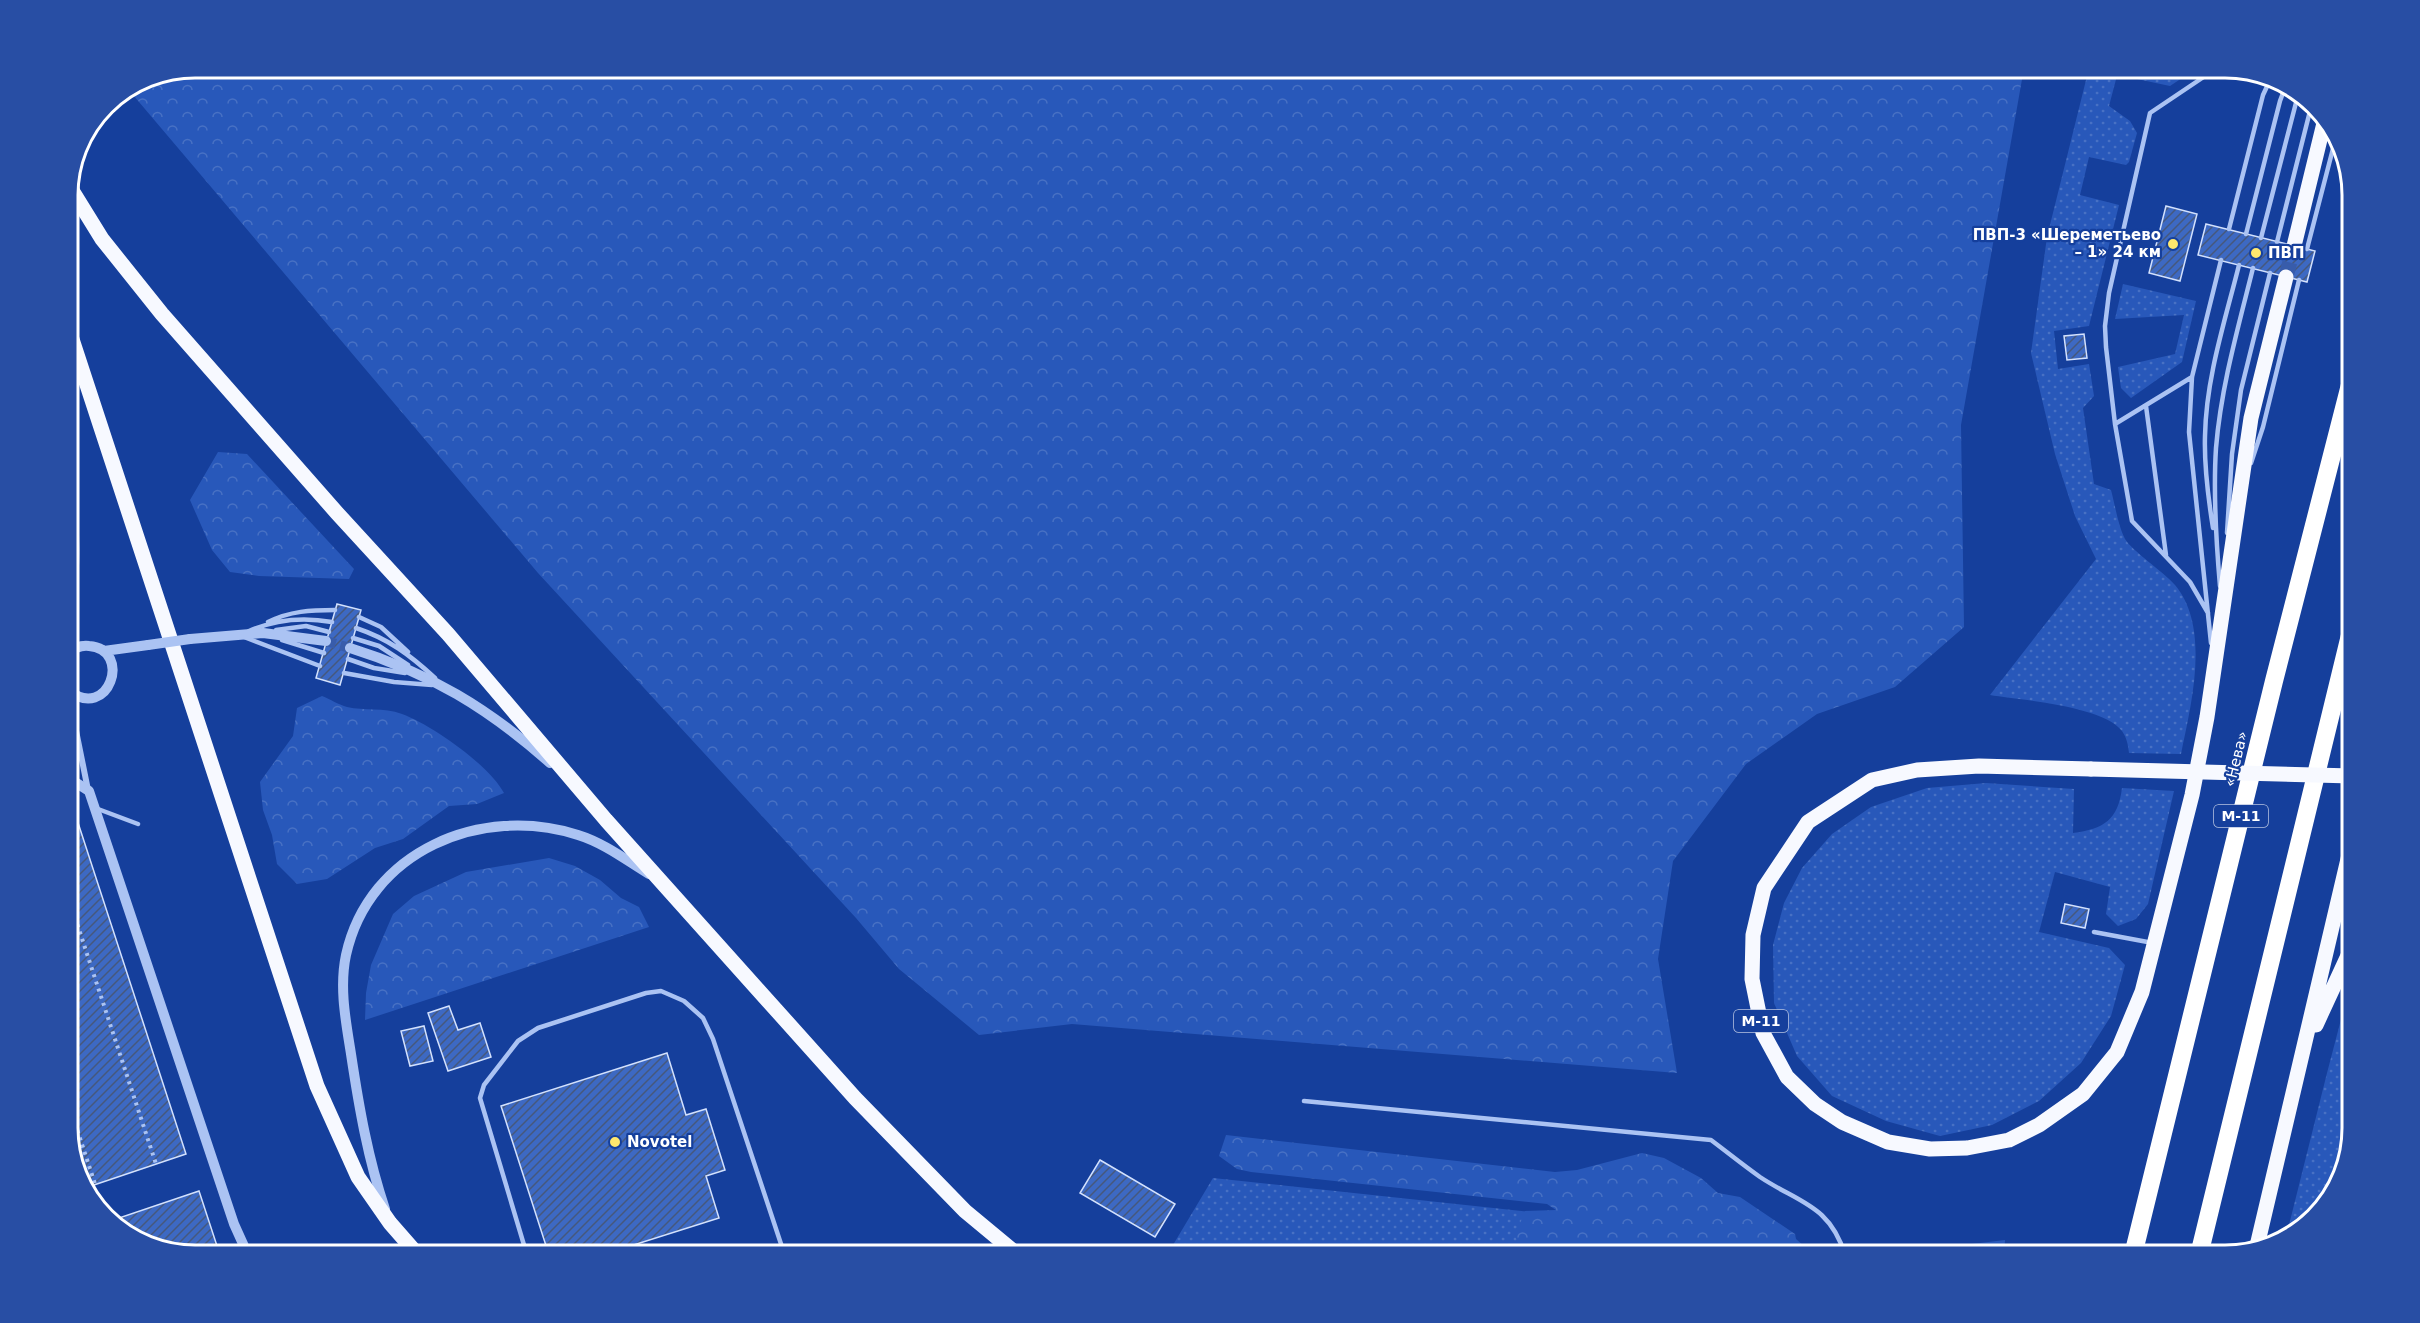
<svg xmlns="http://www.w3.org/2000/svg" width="2420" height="1323" viewBox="0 0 2420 1323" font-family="'DejaVu Sans',sans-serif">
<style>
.grass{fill:url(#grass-dots)}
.forest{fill:url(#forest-crowns)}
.building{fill:url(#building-hatch);stroke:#d3e1fd;stroke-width:1.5}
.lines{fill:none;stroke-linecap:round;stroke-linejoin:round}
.tertiary-tunnel{stroke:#385cab;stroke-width:10;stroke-dasharray:10 5;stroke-linecap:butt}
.primary-tunnel{stroke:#385cab;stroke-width:15;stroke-dasharray:15 8;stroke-linecap:butt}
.path{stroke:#abc3f3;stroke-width:4;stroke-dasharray:3 4.5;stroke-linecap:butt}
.service{stroke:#abc3f3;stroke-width:4.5}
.minor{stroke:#abc3f3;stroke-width:6}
.tertiary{stroke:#abc3f3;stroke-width:10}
.primary{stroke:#f7f9ff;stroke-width:15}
.motorway{stroke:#fff;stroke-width:18}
.tertiary-bridge{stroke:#abc3f3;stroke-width:10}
.primary-bridge{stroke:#f7f9ff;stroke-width:15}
.poi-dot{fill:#ffe76d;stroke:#153f9c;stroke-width:2}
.labels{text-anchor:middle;stroke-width:4.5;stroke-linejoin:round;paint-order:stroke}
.shield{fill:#153f9c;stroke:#b9c5e1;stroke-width:1.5}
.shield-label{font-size:14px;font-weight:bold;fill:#fff}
.poi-label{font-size:15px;font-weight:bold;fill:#fff;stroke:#153f9c;text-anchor:start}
.street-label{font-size:15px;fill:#fff;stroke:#153f9c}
.rim{fill:none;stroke:#fff;stroke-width:3}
</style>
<defs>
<pattern id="grass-dots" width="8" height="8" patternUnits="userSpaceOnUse" patternTransform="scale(1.5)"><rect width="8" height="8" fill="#2858ba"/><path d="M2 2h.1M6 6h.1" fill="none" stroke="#4871c4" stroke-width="1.8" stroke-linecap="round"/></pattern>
<pattern id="forest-crowns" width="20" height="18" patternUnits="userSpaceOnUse" patternTransform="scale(1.5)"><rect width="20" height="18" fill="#2858ba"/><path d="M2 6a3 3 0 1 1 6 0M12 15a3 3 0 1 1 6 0" fill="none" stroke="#4871c4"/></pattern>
<pattern id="building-hatch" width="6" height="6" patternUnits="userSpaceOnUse" patternTransform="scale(1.5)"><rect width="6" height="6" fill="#3d69c3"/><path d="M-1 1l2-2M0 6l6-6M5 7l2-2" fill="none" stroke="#46587c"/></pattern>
</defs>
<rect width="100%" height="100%" fill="#153f9c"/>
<!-- grass -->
<path class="grass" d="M2089 68H2119L2109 106 2130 121 2137 133 2129 162 2126 165 2089 157 2080 195 2119 205 2089 326 2054 331 2058 369 2089 364 2094 396 2083 408 2094 484 2111 490C2115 505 2118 525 2125 539 2132 551 2164 572 2175 585 2211 628 2191 705 2181 754L2129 753C2128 745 2127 738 2122 731 2103 706 2021 700 1990 695L2096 559 2075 516 2055 454 2031 353 2047 237Z
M2140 68H2190L2188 74 2170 86 2137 79Z
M2123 284 2196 301 2182 362 2131 398 2121 388 2118 367 2175 354 2184 315 2115 319Z
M1986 783 2074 789 2073 833C2104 829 2118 820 2122 788L2174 791 2148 904 2136 919 2118 926 2106 914 2110 887 2055 872 2039 932 2109 948 2125 965 2111 1016 2081 1063 2039 1101 1992 1125 1940 1136 1886 1121 1832 1096 1797 1056 1774 1003 1773 945 1784 903 1802 868 1832 834 1871 807 1927 788Z
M2352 990V1128L2339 1185 2296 1234 2286 1237 2327 1073 2344 1008Z
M1213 1178 1539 1213 1538 1255H1167Z"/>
<!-- forest -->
<path class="forest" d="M195 68H2024L1961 425 1964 627 1895 687 1817 714 1746 764 1673 861 1658 959 1677 1073 1072 1024 979 1035 899 969 856 918 538 573 128 89 146 77Z
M218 452 247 454 354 569 349 579 259 576 230 572 212 550 190 500Z
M322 696C330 699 339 705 347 707 364 711 383 707 402 714 432 725 489 765 504 793L477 804 449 806 403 839 375 848 327 879 297 884 277 864 272 835 263 810 260 782 293 736 297 708Z
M549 858 575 866 600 880 621 898 639 907 649 927 365 1020 366 993 371 965 393 914 414 896 466 872Z
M1226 1135 1555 1172 1577 1170 1642 1153 1664 1158 1701 1178 1718 1193 1740 1197 1795 1234 1796 1239 1814 1255H1753L1752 1251 1724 1246 1674 1255H1659L1612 1248 1596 1255H1524L1515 1236 1525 1211 1556 1210 1547 1204 1251 1172 1237 1169 1219 1156Z
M2005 1240 2004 1255H1880Z"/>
<!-- building -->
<path class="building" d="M2124 68H2137L2134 77 2122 74Z
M2166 206 2197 214 2180 281 2149 273Z
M2206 224 2315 251 2307 282 2198 255Z
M2084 334 2087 358 2067 360 2064 336Z
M337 604 361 610 340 685 316 678Z
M68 792 186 1154 85 1188 68 1137Z
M2065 904 2089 909 2085 928 2061 923Z
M449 1006 458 1030 480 1023 491 1057 448 1071 428 1013Z
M424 1026 433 1061 410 1066 401 1031Z
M667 1053 686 1115 706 1109 725 1170 706 1176 719 1218 602 1255H549L501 1106Z
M1100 1160 1175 1204 1155 1237 1080 1193Z
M199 1191 220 1255 195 1256 138 1242 113 1220Z"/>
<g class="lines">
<!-- tertiary-tunnel -->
<path class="tertiary-tunnel" d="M326 641 350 648"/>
<!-- primary-tunnel -->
<path class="primary-tunnel" d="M2286 277 2294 246"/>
<!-- path -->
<path class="path" d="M68 896 156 1164
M68 1102 95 1184"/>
<!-- service -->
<path class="service" d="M2229 229 2263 95 2271 78
M2246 234 2280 101 2286 85
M2261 238 2298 95
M2277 242 2311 107
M2307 249 2336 137
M2192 377 2115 424 2132 521 2190 582 2208 613
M2146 406 2166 555
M2115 424 2106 347 2105 326 2109 293 2150 113 2217 68
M2251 463 2263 427 2299 280
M2213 528C2208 497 2204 467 2205 436 2206 378 2225 321 2239 265
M2227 533 2232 454 2241 390 2270 273
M2220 586C2216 540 2213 494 2216 448 2221 387 2238 328 2253 268
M359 617 381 627 408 652
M268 622C290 611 311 610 335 610
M356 628C389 639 410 655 435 678
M276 630 306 626 329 632
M249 631C276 619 304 617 332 622
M244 637 320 666
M353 638 379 646 408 665
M282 640 324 653
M2211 643 2189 432 2192 377 2221 260
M348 659 374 668 405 673
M344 673 394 682 432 685
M98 809 138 824
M2094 932 2153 943
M1304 1101 1711 1140C1727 1152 1743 1165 1760 1177 1799 1203 1830 1205 1845 1255
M527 1255 480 1098 484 1085 518 1041 538 1028 646 993 661 991 684 1001 703 1018 713 1039 784 1253
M775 1255C795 1249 810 1250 830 1255"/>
<!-- minor -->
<path class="minor" d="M68 457C81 522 76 586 71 651
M68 691 88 790"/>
<!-- tertiary -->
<path class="tertiary" d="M190 639 263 633 326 641
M350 648C430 673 488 708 550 763
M104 651 148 645
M68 654C74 648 81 645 89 646 133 649 109 723 68 690
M68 782H75L89 791 234 1224 248 1255
M385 1209C368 1159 359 1107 351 1054 346 1022 339 988 346 955 369 851 481 804 578 835 604 843 626 860 649 874"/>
<!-- primary -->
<path class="primary" d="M68 184 102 239 162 314 337 513 448 634 606 820 855 1098 965 1211 1018 1255
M2294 246 2325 119
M68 327 317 1086 358 1177 390 1223 418 1255
M2091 769 1979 766 1917 770 1872 780 1808 822 1764 888 1753 935 1752 979 1763 1033 1787 1077 1815 1104 1842 1122 1888 1142 1930 1149 1967 1148 2009 1140 2039 1125 2083 1094 2117 1052 2142 992 2192 795 2207 717 2251 418 2286 277
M2316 1025 2352 947
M2257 1246 2352 842"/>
<!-- motorway -->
<path class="motorway" d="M2133 1255 2274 681 2352 377
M2199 1255 2352 627"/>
<!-- tertiary-bridge -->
<path class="tertiary-bridge" d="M148 645 190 639"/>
<!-- primary-bridge -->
<path class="primary-bridge" d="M2091 769 2352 776"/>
</g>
<!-- markers -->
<g class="poi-dot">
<circle cx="2173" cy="244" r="6"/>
<circle cx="2256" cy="253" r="6"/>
<circle cx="615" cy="1142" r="6"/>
</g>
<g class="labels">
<!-- shield labels -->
<g class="shield">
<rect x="2214" y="805" width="54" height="22" rx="4.5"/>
<rect x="1734" y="1010" width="54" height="22" rx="4.5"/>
</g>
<g class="shield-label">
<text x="2241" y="821">М-11</text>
<text x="1761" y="1026">М-11</text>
</g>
<!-- poi labels -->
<g class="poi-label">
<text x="2161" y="240" text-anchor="end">ПВП-3 «Шереметьево<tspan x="2161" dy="17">– 1» 24 км</tspan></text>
<text x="2268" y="258">ПВП</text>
<text x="627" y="1147">Novotel</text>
</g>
<!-- street labels -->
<g class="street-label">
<text transform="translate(2236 759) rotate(-76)" y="5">«Нева»</text>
</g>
</g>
<!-- crop -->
<path d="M0 0H2420V1323H0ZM195 78H2225A117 117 0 0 1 2342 195V1128A117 117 0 0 1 2225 1245H195A117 117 0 0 1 78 1128V195A117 117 0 0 1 195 78Z" fill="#284ea4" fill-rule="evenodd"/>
<path class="rim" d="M195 78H2225A117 117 0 0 1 2342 195V1128A117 117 0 0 1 2225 1245H195A117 117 0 0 1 78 1128V195A117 117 0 0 1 195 78Z"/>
</svg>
